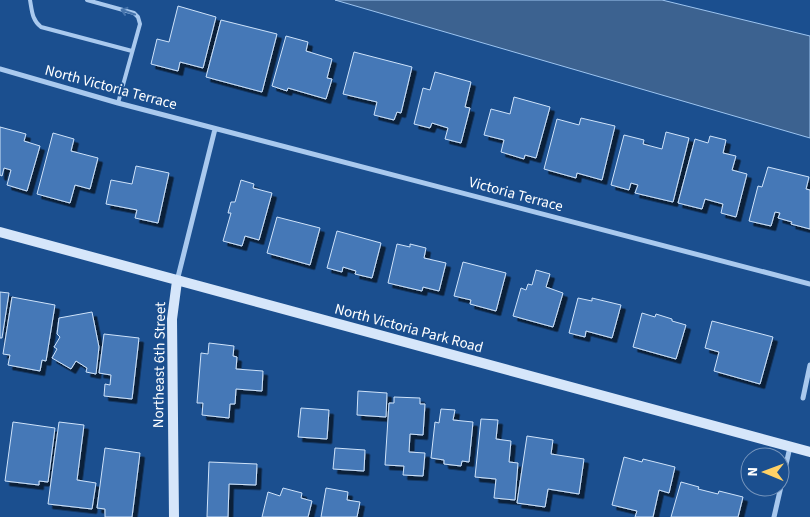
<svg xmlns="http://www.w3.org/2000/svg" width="810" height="517" viewBox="0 0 810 517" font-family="'Source Sans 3',sans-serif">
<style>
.water{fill:#3c6290;stroke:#9cc4f0}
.building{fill:#4478b7;stroke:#cfe3fa;filter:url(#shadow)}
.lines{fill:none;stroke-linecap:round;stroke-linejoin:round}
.lane{stroke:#a9c9ee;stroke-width:4}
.street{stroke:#a9c9ee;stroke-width:5}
.secondary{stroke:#d6e6fa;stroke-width:10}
.oneway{stroke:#4674ac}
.labels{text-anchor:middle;stroke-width:4;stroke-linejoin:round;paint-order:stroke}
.street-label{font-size:15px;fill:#fff;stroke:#1b4f8f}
</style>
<defs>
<filter id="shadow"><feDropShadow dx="4.5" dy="4.5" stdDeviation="0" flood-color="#0009"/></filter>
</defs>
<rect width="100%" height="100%" fill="#1b4f8f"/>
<!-- water -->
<path class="water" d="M335 0H662L810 36V138Z"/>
<!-- building -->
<path class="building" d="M178 6 216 17 203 68 180 62 178 71 151 64 157 39 169 42Z
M221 20 277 34 262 92 206 77Z
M286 36 308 42 306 51 332 59 327 78 332 79 326 99 288 88 287 91 272 86Z
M354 52 412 67 401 113 397 112 394 120 374 115 377 102 343 94Z
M435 72 471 82 465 107 470 108 461 143 445 139 448 128 432 123 430 128 414 124 423 88 430 90Z
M514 97 550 107 536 158 525 155 524 159 501 152 504 140 484 135 491 109 510 114Z
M581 118 615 126 602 180 577 173 576 178 544 169 557 119 579 125Z
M0 127 26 134 24 141 40 146 27 191 7 185 11 170 4 168 2 176 0 175Z
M666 132 689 138 673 202 635 193 638 185 631 183 629 190 611 185 624 135 644 140 643 144 662 149Z
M53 133 74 139 71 151 98 158 90 189 75 185 70 203 37 194Z
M710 136 726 140 723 153 736 156 732 170 747 174 736 217 721 213 723 204 705 199 702 209 678 203 695 139 708 143Z
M136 166 169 173 158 223 135 218 137 210 106 204 111 180 132 184Z
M768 167 809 177 806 189 810 190V229L791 224 792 222 778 218 780 213 775 212 771 226 749 221 758 186 762 187Z
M241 180 254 184 253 188 272 193 259 240 245 236 242 246 223 241 231 213H228L231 202H235Z
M277 217 320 228 310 265 267 253Z
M337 231 381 243 372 278 355 274 356 271 343 267 342 272 327 268Z
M397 244 410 247V244L426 248 424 258 446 263 439 291 423 287 422 291 388 283Z
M463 262 506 273 496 311 470 304 471 300 454 296Z
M536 270 550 274 546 287 563 293 553 327 513 316 521 288 526 290 528 284 532 285Z
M0 292 9 293 2 338H0Z
M12 297 55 305 46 361 42 360 40 371 8 365 10 355 3 354Z
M578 298 592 301V298L621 305 612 338 586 331 585 337 569 333Z
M92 312 99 347 96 374 86 372 87 368 76 361 71 369 52 358 57 349 54 347 60 337 57 334 59 318Z
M642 313 655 317 656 314 672 319V321L686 325 676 359 633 347Z
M712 321 773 337 760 384 714 371 719 352 705 348Z
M104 334 139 338 132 399 104 396 105 384 110 385 111 375 99 373Z
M209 343 234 346 233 356 237 357 236 369 263 371 262 391 236 389 235 404H230L229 418 202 415 203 403H197L201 353 208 354Z
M358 391 387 393 386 417 357 415Z
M394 397 420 398V404H425L423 435 410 434 409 452 425 453 423 476 403 475 404 466 385 465 389 403H394Z
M301 408 329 410 327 439 298 437Z
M441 409 455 410 453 420 473 422 469 462 462 461 461 466 444 464V460L431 458 435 422 439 423Z
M481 419 498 420 496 439 511 441 509 462 518 463 515 500 494 498 496 479 475 477Z
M13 422 55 428 48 482 39 481V485L5 481Z
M59 422 84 425 77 480 96 483 92 509 48 504Z
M527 436 553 440 551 454 584 459 579 494 548 489 545 507 517 503Z
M105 448 140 453 132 517H105V509L97 508Z
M335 448 365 450 364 471 333 469Z
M624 457 642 462 643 459 675 467 669 493 659 490 653 517H635L637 511 612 505Z
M209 462 257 464 256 485 229 484 228 517H207Z
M681 482 699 487 698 489 718 494 719 491 743 497 738 517H671Z
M283 488 302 493 301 498 312 501 308 517H262L268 492 280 496Z
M326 488 348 492 347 500 360 502 357 517H321Z"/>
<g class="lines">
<!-- lane -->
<path class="lane" d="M30 0C32 11 32 20 41 27L132 51
M87 0 134 13 138 17 140 24 118 103"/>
<!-- street -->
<path class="street" d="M0 69 118 103 810 284
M177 281 215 129
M803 398 810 365
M774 517 790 447"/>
<!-- secondary -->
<path class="secondary" d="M0 232 810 452
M174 517 172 319 177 281"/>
</g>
<!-- one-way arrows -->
<defs><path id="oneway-shaft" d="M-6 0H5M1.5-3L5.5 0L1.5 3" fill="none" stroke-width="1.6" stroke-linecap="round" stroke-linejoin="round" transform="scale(1.25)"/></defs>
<use class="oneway" href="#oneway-shaft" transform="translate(128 12) rotate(-161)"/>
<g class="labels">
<!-- street labels -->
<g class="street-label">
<text transform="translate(111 87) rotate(15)" y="5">North Victoria Terrace</text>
<text transform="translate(516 194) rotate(15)" y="5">Victoria Terrace</text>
<text transform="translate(409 328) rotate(15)" y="5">North Victoria Park Road</text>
<text transform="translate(159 365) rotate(-89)" y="5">Northeast 6th Street</text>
</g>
</g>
<!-- north arrow -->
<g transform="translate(765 472) rotate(271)"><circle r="24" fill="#1b4f8f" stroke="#7695bc"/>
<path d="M0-4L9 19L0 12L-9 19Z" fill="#ffd166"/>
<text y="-8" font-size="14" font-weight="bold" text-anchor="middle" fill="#ffffff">N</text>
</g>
</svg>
